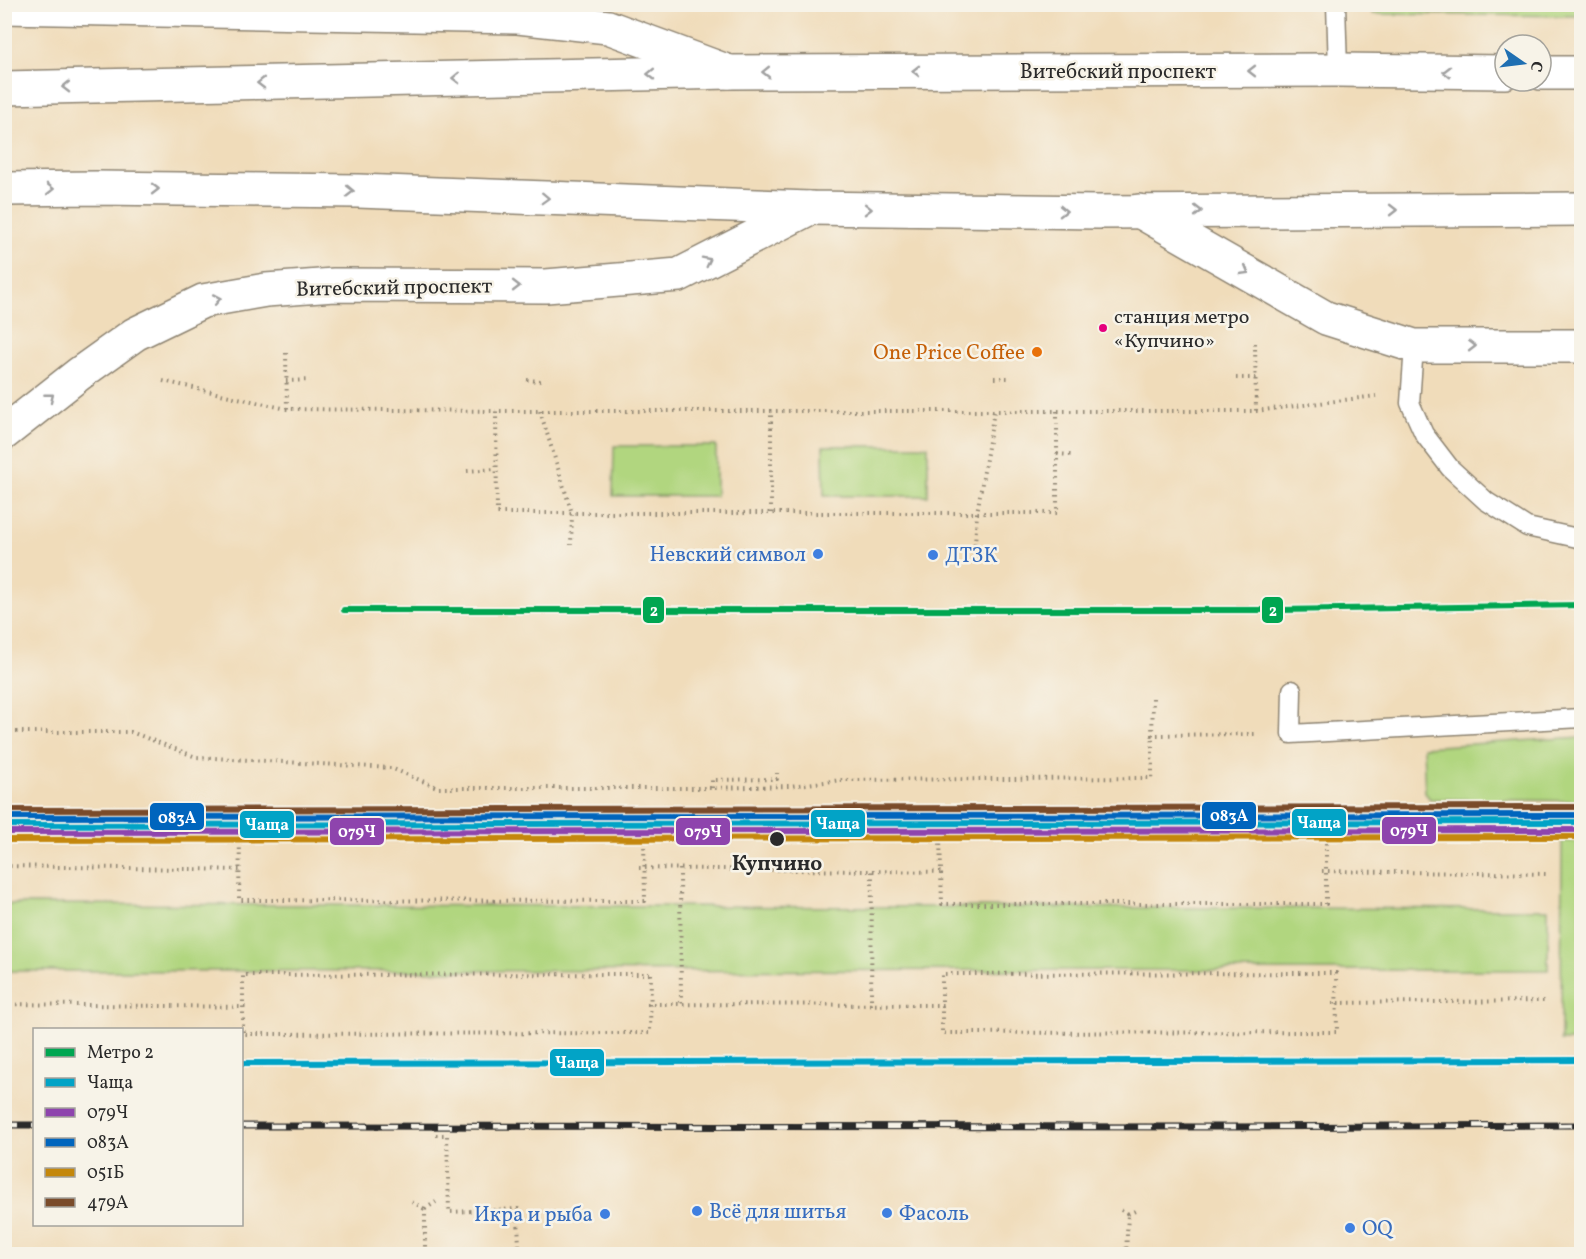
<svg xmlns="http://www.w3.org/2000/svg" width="1586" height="1259" viewBox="0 0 1586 1259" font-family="Vollkorn,serif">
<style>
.green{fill:#b1d67f;stroke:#6e8055;stroke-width:1.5}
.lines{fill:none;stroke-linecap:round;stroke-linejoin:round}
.service-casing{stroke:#8e8472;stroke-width:21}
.minor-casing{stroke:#8e8472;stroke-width:36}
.primary-casing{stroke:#8e8472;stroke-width:36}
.path{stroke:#8e8472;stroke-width:4;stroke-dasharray:1.5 4.5;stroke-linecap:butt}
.service{stroke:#fff;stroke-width:18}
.minor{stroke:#fff;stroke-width:33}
.primary{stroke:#fff;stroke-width:33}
.rail-casing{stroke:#2b2b2b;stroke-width:7}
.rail{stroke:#f7f3e8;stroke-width:4.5;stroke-dasharray:14;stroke-linecap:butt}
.rail-1-casing{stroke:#f7f3e8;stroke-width:10}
.rail-2-casing{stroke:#f7f3e8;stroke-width:10}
.rail-3-casing{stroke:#f7f3e8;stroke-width:10}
.rail-4-casing{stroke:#f7f3e8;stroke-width:10}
.rail-5-casing{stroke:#f7f3e8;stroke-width:10}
.rail-1{stroke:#02a3c6;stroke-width:6}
.rail-2{stroke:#8e44ad;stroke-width:6}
.rail-3{stroke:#0065bd;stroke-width:6}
.rail-4{stroke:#c4870b;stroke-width:6}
.rail-5{stroke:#7a4b2a;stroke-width:6}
.metro-1-casing{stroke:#f7f3e8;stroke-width:10}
.metro-1{stroke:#00a651;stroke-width:6}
.oneway{stroke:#a0a0a0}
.bus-dot{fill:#e5007d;stroke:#f7f3e8;stroke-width:2}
.food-dot{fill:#e8710a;stroke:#f7f3e8;stroke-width:2}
.shop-dot{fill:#3f7fe0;stroke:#f7f3e8;stroke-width:2}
.stop-dot{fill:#2b2b2b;stroke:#f7f3e8;stroke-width:2}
.labels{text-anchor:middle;stroke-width:5;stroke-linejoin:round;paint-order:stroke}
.bus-label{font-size:20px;fill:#2b2b2b;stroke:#f7f3e8;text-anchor:start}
.street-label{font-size:21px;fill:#2b2b2b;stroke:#f7f3e8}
.food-label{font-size:21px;fill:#c56008;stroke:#f7f3e8;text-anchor:end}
.shop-label{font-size:21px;fill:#366cbe;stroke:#f7f3e8;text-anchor:start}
.stop-label{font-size:21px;font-weight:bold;fill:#2b2b2b;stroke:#f7f3e8}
.line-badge{stroke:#f7f3e8;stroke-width:2}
.badge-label{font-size:16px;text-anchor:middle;font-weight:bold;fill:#fff}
</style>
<rect width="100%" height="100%" fill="#f7f3e8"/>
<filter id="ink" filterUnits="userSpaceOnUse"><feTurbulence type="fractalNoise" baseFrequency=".0167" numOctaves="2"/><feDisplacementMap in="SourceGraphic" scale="12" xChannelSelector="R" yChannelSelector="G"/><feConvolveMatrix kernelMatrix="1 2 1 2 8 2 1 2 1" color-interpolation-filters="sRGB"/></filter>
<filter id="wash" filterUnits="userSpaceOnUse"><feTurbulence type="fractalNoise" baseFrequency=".008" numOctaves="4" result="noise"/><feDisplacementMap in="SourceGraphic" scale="24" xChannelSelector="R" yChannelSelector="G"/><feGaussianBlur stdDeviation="1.35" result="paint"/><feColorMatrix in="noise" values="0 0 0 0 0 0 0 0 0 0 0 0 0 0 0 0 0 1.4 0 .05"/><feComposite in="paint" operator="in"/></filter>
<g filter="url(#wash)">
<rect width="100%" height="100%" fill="#f0dcba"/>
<!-- green -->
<path class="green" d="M1368 5H1581V16L1373 14Z
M614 446H716V496H613Z
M823 446H928V496H824Z
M1581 737V801L1430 799 1425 793 1423 747Z
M1562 841H1581V1041H1561Z
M5 904 1548 909V970L5 971Z"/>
</g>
<g filter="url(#ink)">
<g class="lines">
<defs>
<path id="service" d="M1336 4 1338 70
M1414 346 1410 403 1424 434 1450 468 1486 501 1527 527 1582 539
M1292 690 1291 734 1582 718"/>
<path id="minor" d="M4 7 518 17 608 27 729 72
M1139 211 1326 318 1414 346H1582
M4 433 79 374 135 334 203 301 266 290 334 285 546 286 679 275 810 208"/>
<path id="primary" d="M1541 73H1582
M4 88 730 72 1338 70 1505 72
M4 189 96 188 358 191 810 208 1098 212 1582 209"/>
</defs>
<!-- service casing -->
<use href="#service" class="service-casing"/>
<!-- minor casing -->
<use href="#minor" class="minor-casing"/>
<!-- primary casing -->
<use href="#primary" class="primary-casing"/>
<!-- path -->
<path class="path" d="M1255 343 1256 411
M286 353 287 409
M994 378H1011
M1236 378H1256
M527 380 541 381
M163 381 287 409 496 411
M286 381 310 380
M540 411 572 513 571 545
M1057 411V513H497L496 411H1256L1376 396
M1057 454 1072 455
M467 471 496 469
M771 513V411
M975 544 977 513 994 411
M1153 698 1152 735 1258 734
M4 732H131L196 757 391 768 439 788H712L789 786 842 780 1152 778V735
M712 788V780L777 779V773
M240 837H644L645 901 239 900Z
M940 839H1326V904H942Z
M4 866 244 870
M639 868 945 872
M680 869 681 1004
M1322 871 1548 874
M1336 973 1337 1032 942 1033V974Z
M651 974 650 1033 243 1034V975Z
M1332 1003 1547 1001
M4 1004 246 1007
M647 1004 947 1005
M871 1005 872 871
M436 1135H447L449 1212 518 1209 519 1254
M412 1202 425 1209
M425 1209V1254
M425 1209 436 1202
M1121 1210 1128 1214
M1128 1214 1135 1211
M1126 1254 1128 1214"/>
<!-- service -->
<use href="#service" class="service"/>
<!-- minor -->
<use href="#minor" class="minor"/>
<!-- primary -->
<use href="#primary" class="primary"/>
<defs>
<path id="rail" d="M4 1125H34
M242 1126 1228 1127 1582 1125"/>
</defs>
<!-- rail casing -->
<use href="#rail" class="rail-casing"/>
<!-- rail -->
<use href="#rail" class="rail"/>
<defs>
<path id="rail-1" d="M4 825 1582 822
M242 1063 1582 1060"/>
<path id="rail-2" d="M4 832 1582 830"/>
<path id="rail-3" d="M4 817 1582 815"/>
<path id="rail-4" d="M4 840 1582 837"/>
<path id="rail-5" d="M4 810 1582 807"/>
</defs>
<!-- rail-1 casing -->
<use href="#rail-1" class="rail-1-casing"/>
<!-- rail-2 casing -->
<use href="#rail-2" class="rail-2-casing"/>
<!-- rail-3 casing -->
<use href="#rail-3" class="rail-3-casing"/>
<!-- rail-4 casing -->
<use href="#rail-4" class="rail-4-casing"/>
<!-- rail-5 casing -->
<use href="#rail-5" class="rail-5-casing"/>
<!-- rail-1 -->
<use href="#rail-1" class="rail-1"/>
<!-- rail-2 -->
<use href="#rail-2" class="rail-2"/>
<!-- rail-3 -->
<use href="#rail-3" class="rail-3"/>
<!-- rail-4 -->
<use href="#rail-4" class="rail-4"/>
<!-- rail-5 -->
<use href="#rail-5" class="rail-5"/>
<defs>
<path id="metro-1" d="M344 610H1280L1582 605"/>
</defs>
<!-- metro-1 casing -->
<use href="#metro-1" class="metro-1-casing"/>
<!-- metro-1 -->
<use href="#metro-1" class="metro-1"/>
</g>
<!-- one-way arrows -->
<defs><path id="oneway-chevron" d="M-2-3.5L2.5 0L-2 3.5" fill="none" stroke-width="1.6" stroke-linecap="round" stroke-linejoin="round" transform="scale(1.5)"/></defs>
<g class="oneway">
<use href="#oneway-chevron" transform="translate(916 71) rotate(180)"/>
<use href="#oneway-chevron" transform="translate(1252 71) rotate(180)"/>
<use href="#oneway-chevron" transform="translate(766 72) rotate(179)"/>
<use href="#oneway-chevron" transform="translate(1447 72) rotate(-179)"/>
<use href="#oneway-chevron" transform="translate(651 74) rotate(179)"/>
<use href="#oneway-chevron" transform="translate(456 78) rotate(179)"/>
<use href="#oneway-chevron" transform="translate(261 83) rotate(179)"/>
<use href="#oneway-chevron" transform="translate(66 87) rotate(179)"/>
<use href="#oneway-chevron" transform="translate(50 189) rotate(-1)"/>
<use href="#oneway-chevron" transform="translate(155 189)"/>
<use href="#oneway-chevron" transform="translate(350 191) rotate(1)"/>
<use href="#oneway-chevron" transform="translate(545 198) rotate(2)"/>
<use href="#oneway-chevron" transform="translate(868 209) rotate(1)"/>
<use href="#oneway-chevron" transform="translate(1393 210)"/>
<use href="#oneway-chevron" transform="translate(1063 211) rotate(1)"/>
<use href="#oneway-chevron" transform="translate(1198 211)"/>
<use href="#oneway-chevron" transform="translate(707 261) rotate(-27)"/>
<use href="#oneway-chevron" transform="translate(1245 271) rotate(30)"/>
<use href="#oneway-chevron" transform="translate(516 286)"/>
<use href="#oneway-chevron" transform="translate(217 299) rotate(-11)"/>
<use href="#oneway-chevron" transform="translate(1472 346)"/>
<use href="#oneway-chevron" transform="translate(50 397) rotate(-39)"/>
</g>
</g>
<!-- markers -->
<circle class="bus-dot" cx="1103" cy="328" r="5"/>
<circle class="food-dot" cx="1037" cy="352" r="6"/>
<g class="shop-dot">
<circle cx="818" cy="554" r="6"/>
<circle cx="933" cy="555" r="6"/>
<circle cx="697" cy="1211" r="6"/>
<circle cx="887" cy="1213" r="6"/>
<circle cx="605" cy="1214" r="6"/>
<circle cx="1350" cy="1228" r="6"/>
</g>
<circle class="stop-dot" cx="777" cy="839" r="8"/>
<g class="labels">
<!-- bus labels -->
<g class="bus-label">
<text x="1114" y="323">станция метро<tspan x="1114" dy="24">«Купчино»</tspan></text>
</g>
<!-- street labels -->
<g class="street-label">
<text x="1118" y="78">Витебский проспект</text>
<text transform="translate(394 287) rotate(-1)" y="7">Витебский проспект</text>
</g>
<!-- food labels -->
<g class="food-label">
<text x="1025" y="359">One Price Coffee</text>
</g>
<!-- shop labels -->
<g class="shop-label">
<text x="806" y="561" text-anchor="end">Невский символ</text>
<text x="945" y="562">ДТЗК</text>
<text x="709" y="1218">Всё для шитья</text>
<text x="899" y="1220">Фасоль</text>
<text x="593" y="1221" text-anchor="end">Икра и рыба</text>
<text x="1362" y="1235">OQ</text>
</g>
<!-- stop labels -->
<g class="stop-label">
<text x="777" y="870">Купчино</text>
</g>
</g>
<g class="line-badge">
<rect x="642" y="596" width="23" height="28" rx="6" fill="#00a651"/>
<rect x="1261" y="596" width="23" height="28" rx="6" fill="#00a651"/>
<rect x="1201" y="801" width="56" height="29" rx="6" fill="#0065bd"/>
<rect x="149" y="802" width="56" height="29" rx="6" fill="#0065bd"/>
<rect x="1291" y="808" width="56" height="29" rx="6" fill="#02a3c6"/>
<rect x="810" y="809" width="56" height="29" rx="6" fill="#02a3c6"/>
<rect x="239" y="810" width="56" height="29" rx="6" fill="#02a3c6"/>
<rect x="1381" y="816" width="56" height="29" rx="6" fill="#8e44ad"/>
<rect x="675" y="817" width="56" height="29" rx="6" fill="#8e44ad"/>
<rect x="329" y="817" width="56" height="29" rx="6" fill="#8e44ad"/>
<rect x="549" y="1048" width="56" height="29" rx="6" fill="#02a3c6"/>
</g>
<g class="badge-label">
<text x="654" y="616">2</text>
<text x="1273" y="616">2</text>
<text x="1229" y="821">083А</text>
<text x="177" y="823">083А</text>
<text x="1319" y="828">Чаща</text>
<text x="838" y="829">Чаща</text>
<text x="267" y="830">Чаща</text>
<text x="1409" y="836">079Ч</text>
<text x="703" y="837">079Ч</text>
<text x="357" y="837">079Ч</text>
<text x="577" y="1068">Чаща</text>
</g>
<!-- margin -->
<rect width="1586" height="1259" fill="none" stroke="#f7f3e8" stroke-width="24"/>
<!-- legend -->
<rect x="33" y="1028" width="210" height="198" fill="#f7f3e8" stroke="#a5a39c" stroke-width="1.5"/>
<rect x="45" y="1048" width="30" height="9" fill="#00a651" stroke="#a5a39c" stroke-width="1.5"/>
<text x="87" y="1058" font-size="18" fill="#2b2b2b">Метро 2</text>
<rect x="45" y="1078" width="30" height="9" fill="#02a3c6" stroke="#a5a39c" stroke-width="1.5"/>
<text x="87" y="1088" font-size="18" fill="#2b2b2b">Чаща</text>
<rect x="45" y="1108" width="30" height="9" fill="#8e44ad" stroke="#a5a39c" stroke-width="1.5"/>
<text x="87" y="1118" font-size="18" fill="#2b2b2b">079Ч</text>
<rect x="45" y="1138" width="30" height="9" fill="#0065bd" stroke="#a5a39c" stroke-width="1.5"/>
<text x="87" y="1148" font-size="18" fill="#2b2b2b">083А</text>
<rect x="45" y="1168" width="30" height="9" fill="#c4870b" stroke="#a5a39c" stroke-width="1.5"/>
<text x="87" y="1178" font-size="18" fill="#2b2b2b">051Б</text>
<rect x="45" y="1198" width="30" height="9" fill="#7a4b2a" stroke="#a5a39c" stroke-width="1.5"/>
<text x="87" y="1208" font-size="18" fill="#2b2b2b">479А</text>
<!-- north arrow -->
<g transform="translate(1523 63) rotate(104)"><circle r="28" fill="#f7f3e8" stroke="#a5a39c" stroke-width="1.5"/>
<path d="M0-4.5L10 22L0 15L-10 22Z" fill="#1f6fb2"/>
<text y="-9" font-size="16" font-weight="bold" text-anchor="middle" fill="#2b2b2b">С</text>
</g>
</svg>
